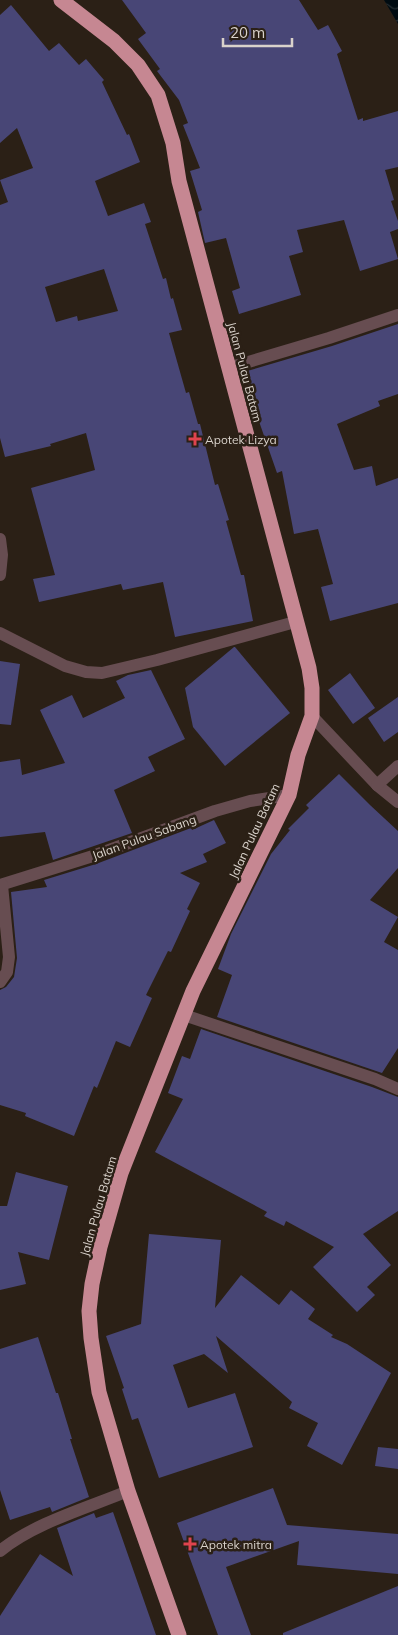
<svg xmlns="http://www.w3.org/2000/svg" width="398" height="1635" viewBox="0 0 398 1635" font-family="Mulish,sans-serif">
  <defs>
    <pattern id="water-waves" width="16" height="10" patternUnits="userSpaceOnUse" patternTransform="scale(1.25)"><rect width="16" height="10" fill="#000b11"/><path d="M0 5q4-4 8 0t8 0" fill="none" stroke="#252e32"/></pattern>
  </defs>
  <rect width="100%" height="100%" fill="#2b2016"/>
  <path fill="url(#water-waves)" d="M 384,0 L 398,0 L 398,24 Z"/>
  <g fill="#484676" fill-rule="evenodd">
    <path d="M 122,0 L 299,0 L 318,30 L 328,25 L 342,51 L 337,54 L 358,120 L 363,118 L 363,121 L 398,111 L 398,167 L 385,170 L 394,200 L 391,201 L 398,221 L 398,229 L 390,232 L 398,259 L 360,271 L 344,220 L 297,230 L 303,252 L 289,256 L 301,295 L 239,314 L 232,291 L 240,288 L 226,238 L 205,243 L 198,212 L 202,210 L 190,171 L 200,168 L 183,125 L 188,123 L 179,100 L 157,71 L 160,69 L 138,39 L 146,33 Z"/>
    <path d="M 11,5 L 49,51 L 59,43 L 79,65 L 86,59 L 104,80 L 102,82 L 127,135 L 129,134 L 140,162 L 95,181 L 108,216 L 144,203 L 151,222 L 145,224 L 163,279 L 166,278 L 171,299 L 173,298 L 182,330 L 169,333 L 186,393 L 189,392 L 198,424 L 200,424 L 215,485 L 218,484 L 229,520 L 226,521 L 241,575 L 244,575 L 253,621 L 175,637 L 163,582 L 123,590 L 121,584 L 39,602 L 33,579 L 55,575 L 31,488 L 95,470 L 86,433 L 50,444 L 51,446 L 5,457 L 0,438 L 0,205 L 8,202 L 0,180 L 33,168 L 17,128 L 0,143 L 0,15 ZM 104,269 L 118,311 L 78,321 L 77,316 L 56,322 L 45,287 Z"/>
    <path d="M 398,324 L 398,394 L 378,401 L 380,406 L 337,424 L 354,470 L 372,466 L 376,486 L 398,478 L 398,603 L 330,621 L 321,587 L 333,584 L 318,529 L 294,534 L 282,471 L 277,473 L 253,404 L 255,403 L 244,372 L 332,346 Z"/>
    <path d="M 234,647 L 235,647 L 290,713 L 225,766 L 193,727 L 185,688 Z"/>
    <path d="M 0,661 L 20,664 L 11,725 L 0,724 Z"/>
    <path d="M 151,670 L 185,739 L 148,757 L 155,771 L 114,790 L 132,833 L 53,860 L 45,832 L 0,837 L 0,762 L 20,759 L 22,775 L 65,763 L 40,710 L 72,695 L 83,718 L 125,698 L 116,681 L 128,675 Z"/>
    <path d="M 350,673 L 375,708 L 353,724 L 328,690 Z"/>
    <path d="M 398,697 L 398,732 L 384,742 L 368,718 Z"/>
    <path d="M 339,774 L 370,805 L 398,831 L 398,868 L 370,900 L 398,917 L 384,942 L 398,950 L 398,1048 L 382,1073 L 217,1017 L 232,975 L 218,969 L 231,934 L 271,854 L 290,830 L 288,829 L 309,808 L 306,805 Z"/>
    <path d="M 214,820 L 226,843 L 203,854 L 207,862 L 180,873 L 200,883 L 187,909 L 190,911 L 171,952 L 168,951 L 146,995 L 152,998 L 130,1047 L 116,1041 L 97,1088 L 94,1086 L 74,1136 L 25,1116 L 26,1113 L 0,1105 L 0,990 L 6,987 L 14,977 L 17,958 L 11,892 L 47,887 L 44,880 L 96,864 L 191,828 L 192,830 Z"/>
    <path d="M 201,1029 L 372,1087 L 398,1097 L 398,1211 L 363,1234 L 391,1265 L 367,1287 L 375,1295 L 357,1312 L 313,1267 L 334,1247 L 286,1221 L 284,1226 L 264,1216 L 267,1212 L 155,1152 L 183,1099 L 168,1093 L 182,1056 L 190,1059 Z"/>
    <path d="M 16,1172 L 68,1186 L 49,1260 L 18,1252 L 26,1284 L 0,1290 L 0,1206 L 7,1206 Z"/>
    <path d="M 149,1234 L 221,1240 L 215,1308 L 241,1275 L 279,1305 L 291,1290 L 315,1309 L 308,1319 L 333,1335 L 331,1337 L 347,1344 L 391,1373 L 342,1465 L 307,1446 L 318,1423 L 289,1408 L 292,1402 L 216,1336 L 228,1373 L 204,1354 L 173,1365 L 188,1408 L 235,1393 L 253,1447 L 159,1478 L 138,1418 L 132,1420 L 122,1389 L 124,1388 L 106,1336 L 141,1324 Z"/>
    <path d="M 38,1337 L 56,1393 L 58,1393 L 72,1439 L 70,1439 L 89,1497 L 52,1512 L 50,1507 L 10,1520 L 0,1490 L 0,1349 Z"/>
    <path d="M 378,1447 L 398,1449 L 398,1469 L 375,1466 Z"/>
    <path d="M 273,1488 L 287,1525 L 398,1534 L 398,1574 L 297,1565 L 299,1541 L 226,1567 L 251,1635 L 218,1635 L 177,1523 Z"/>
    <path d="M 113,1512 L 156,1635 L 0,1635 L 0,1616 L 40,1554 L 73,1576 L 57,1528 L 94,1513 L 96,1518 Z"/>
    <path d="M 398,1586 L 398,1635 L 283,1635 L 283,1633 Z"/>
  </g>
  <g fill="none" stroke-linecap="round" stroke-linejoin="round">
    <g stroke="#674d51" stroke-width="12">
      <path d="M 228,368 L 329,338 L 398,315"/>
      <path d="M 0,539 L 2,555 L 0,575"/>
      <path d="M 0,633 L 65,666 L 86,672 L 102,673 L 157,660 L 295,622"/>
      <path d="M 312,716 L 377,785 L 398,802"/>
      <path d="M 377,785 L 398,766"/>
      <path d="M 0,885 L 93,856 L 215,811 L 250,801 L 289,795"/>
      <path d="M 0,982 L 7,972 L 9,957 L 2,885"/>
      <path d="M 184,1015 L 375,1079 L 398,1089"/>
      <path d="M 0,1551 C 34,1523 87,1508 128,1491"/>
    </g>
    <path stroke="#c68792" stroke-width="15" d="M 61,0 L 114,41 L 138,65 L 158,95 L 173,143 L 179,181 L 309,668 L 312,688 L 312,716 L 298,755 L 289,795 L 193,991 L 121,1173 L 100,1247 L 92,1284 L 89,1311 L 91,1338 L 99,1392 L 128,1491 L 179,1635"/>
  </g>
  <g fill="#e0444e" stroke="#2b2016" stroke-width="2">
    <path d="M192.5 431.5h5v5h5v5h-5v5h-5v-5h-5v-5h5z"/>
    <path d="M187.5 1536.5h5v5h5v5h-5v5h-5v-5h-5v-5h5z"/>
  </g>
  <g text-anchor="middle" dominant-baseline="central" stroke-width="5" stroke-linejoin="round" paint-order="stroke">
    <g font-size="12" fill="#d9d2cb" stroke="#2b2016">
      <text transform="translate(245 372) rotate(75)">Jalan Pulau Batam</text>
      <text transform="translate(254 831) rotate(-65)">Jalan Pulau Batam</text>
      <text transform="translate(144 837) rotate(-20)">Jalan Pulau Sabang</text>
      <text transform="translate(98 1206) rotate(-74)">Jalan Pulau Batam</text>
    </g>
    <g font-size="12" fill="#d9d2cb" stroke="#2b2016" text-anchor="start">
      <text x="205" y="439">Apotek Lizya</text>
      <text x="200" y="1544">Apotek mitra</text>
    </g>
  </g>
  <path d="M223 38v8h69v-8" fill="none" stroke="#d9d2cb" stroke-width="2.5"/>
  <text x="230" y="38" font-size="15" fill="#d9d2cb" stroke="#2b2016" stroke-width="4" paint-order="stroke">20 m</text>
</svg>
